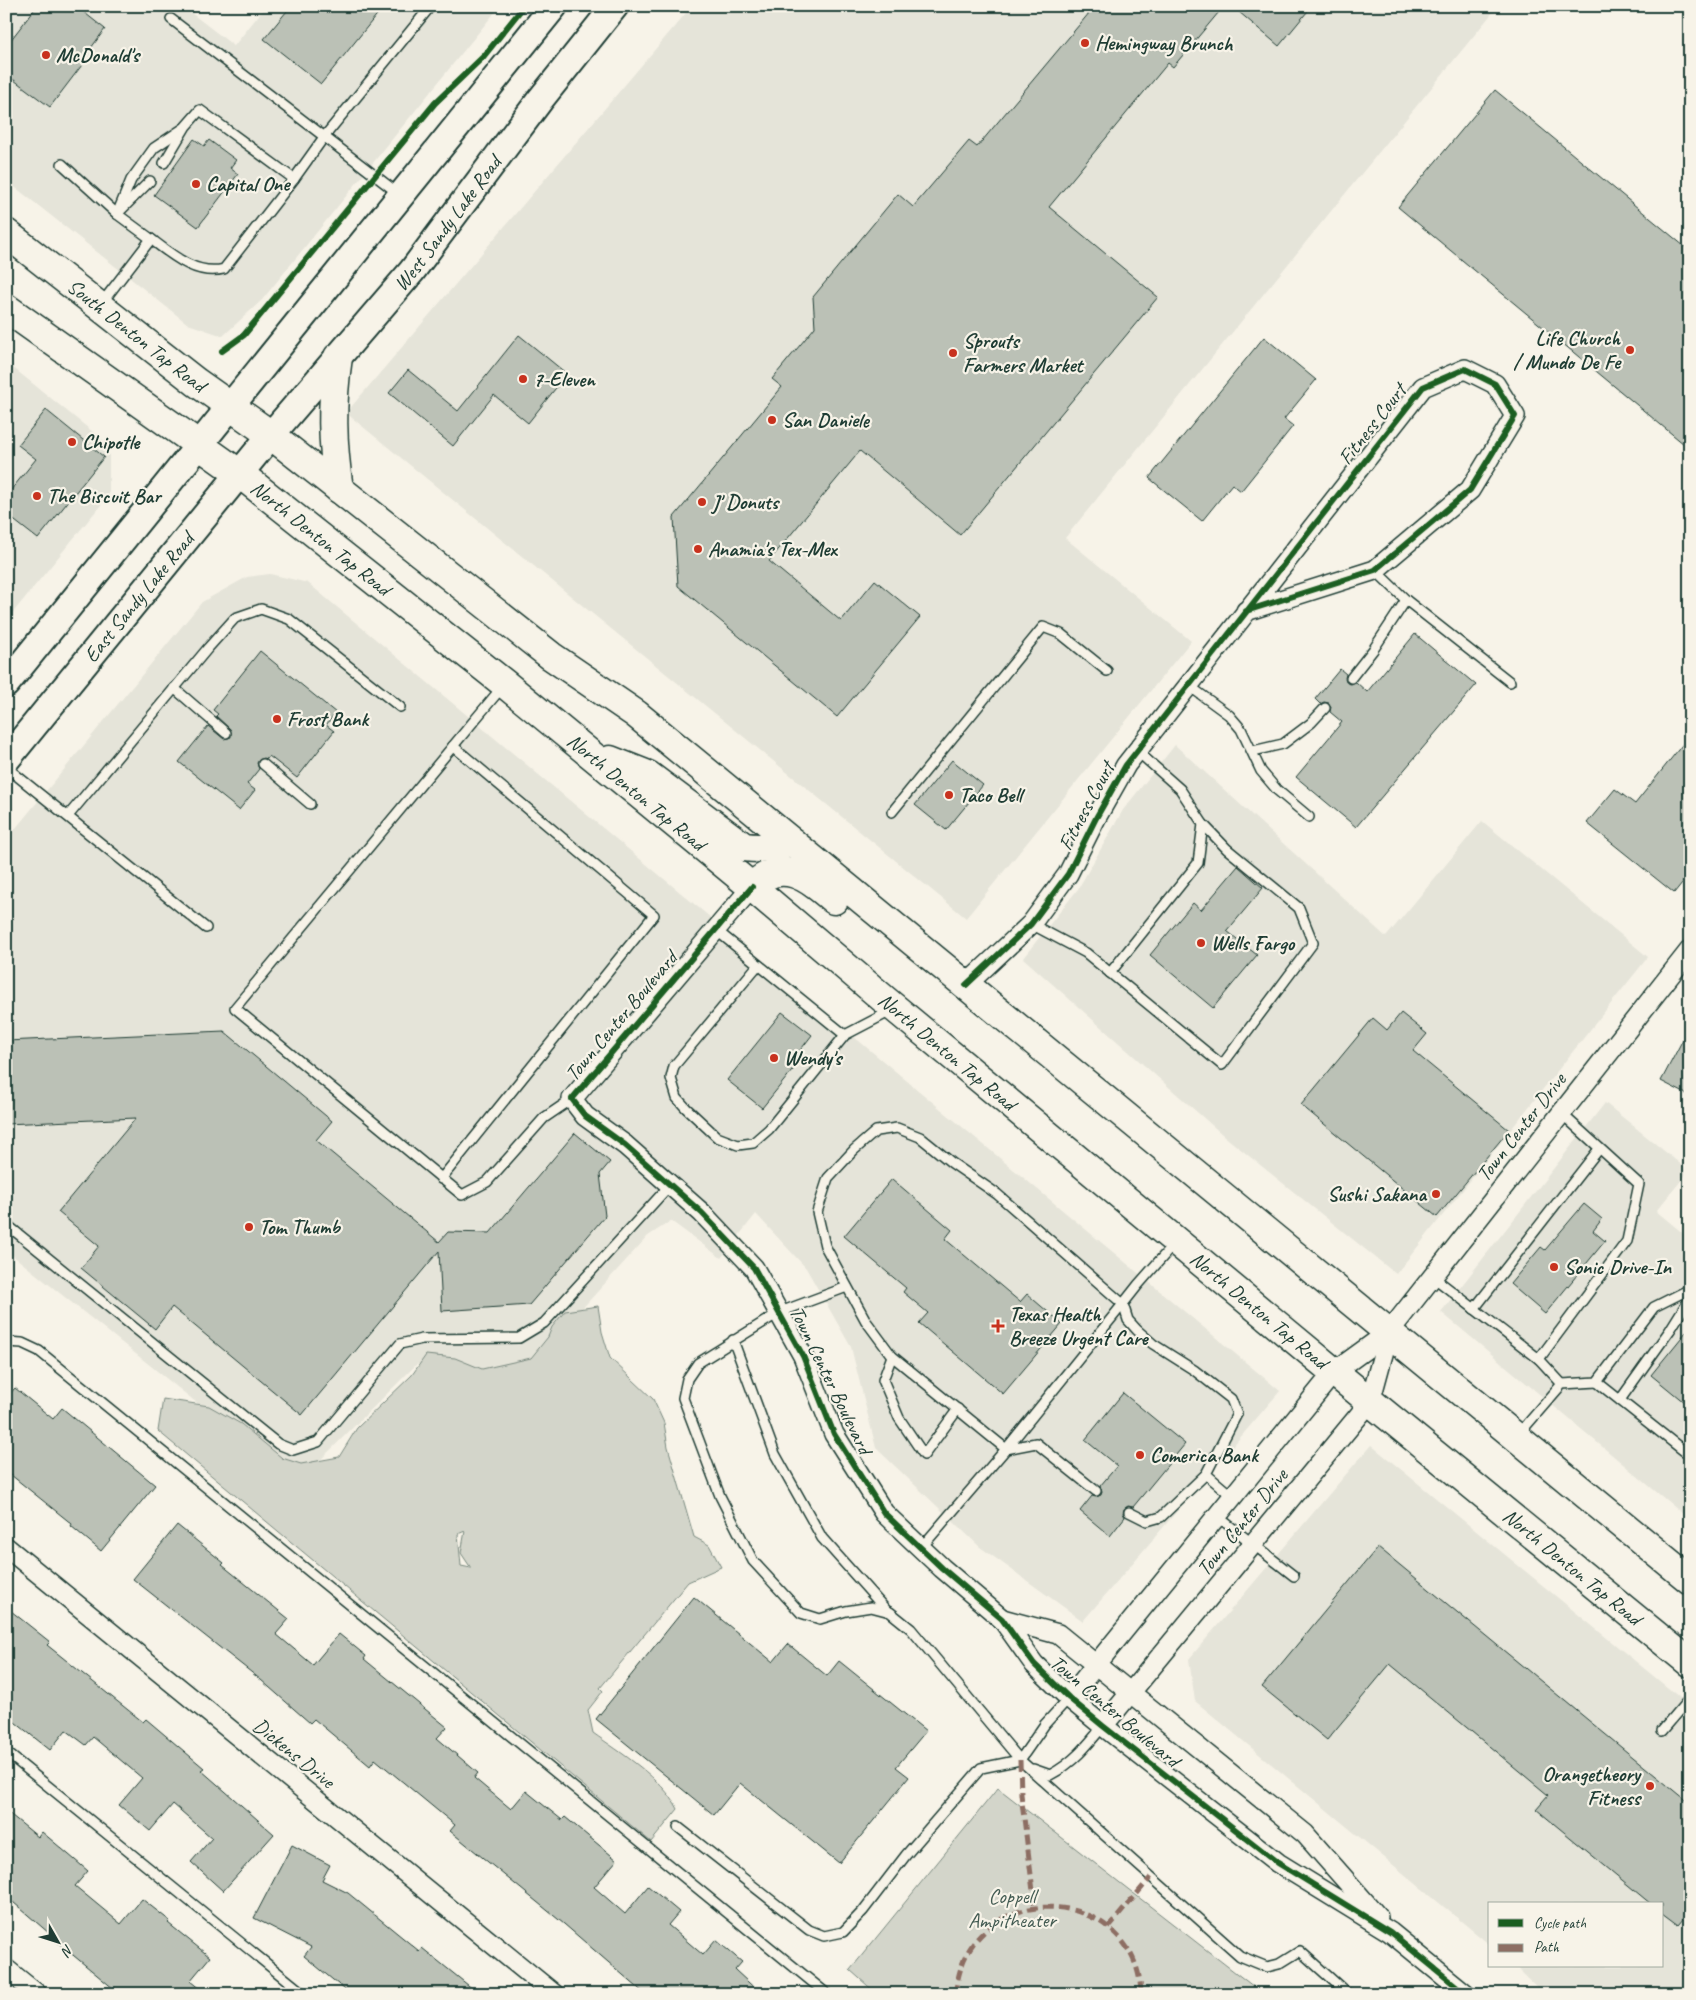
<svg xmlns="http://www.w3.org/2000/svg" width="1696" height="2000" viewBox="0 0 1696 2000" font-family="Caveat,sans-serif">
  <rect width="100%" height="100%" fill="#f7f3e8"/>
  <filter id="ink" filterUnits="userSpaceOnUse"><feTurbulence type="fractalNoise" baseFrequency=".02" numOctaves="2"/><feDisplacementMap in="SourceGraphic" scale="10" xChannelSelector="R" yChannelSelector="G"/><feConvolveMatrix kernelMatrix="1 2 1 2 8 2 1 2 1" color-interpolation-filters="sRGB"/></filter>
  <g filter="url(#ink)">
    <g fill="#e5e4d9">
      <path d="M 6,6 L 182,6 L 234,46 L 266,6 L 500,6 L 262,300 L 223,336 L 188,324 L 6,180 Z"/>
      <path d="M 692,6 L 1498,6 L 1065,538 L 1191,641 L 966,918 L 346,413 Z"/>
      <path d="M 6,362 L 109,445 L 109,495 L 6,621 Z"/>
      <path d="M 270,574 L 308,583 L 1280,1391 L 1083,1621 L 980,1547 L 876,1448 L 851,1347 L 806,1268 L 756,1214 L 721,1258 L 671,1221 L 648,1236 L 568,1324 L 542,1360 L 479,1374 L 417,1364 L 297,1483 L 6,1250 L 6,840 L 202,602 L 247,577 Z"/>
      <path d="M 1175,745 L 1386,937 L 1482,821 L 1648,957 L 1396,1274 L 1223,1135 L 1023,958 L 1078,889 L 1123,810 Z"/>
      <path d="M 1605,1103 L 1689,1171 L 1656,1211 L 1690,1239 L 1690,1520 L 1441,1312 Z"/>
      <path d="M 1371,1445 L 1690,1706 L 1690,1994 L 1544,1994 L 1515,1966 L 1662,1966 L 1662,1904 L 1490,1904 L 1490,1945 L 1195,1701 L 1189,1659 Z"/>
    </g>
    <g fill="#d3d5ca" stroke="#79897f" fill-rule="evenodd">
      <path d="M 598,1306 L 602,1332 L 610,1358 L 653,1399 L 664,1423 L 668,1447 L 694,1537 L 709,1545 L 721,1567 L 688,1582 L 600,1688 L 603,1691 L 588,1710 L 593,1733 C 621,1753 662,1778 678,1809 L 651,1842 L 158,1431 L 163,1399 L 209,1406 L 241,1424 L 282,1458 L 301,1464 L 339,1457 L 357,1428 L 412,1375 L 426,1355 L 455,1358 L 482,1369 L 531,1358 L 548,1337 L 552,1327 L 565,1311 ZM 465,1531 L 461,1553 L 471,1568 L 461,1566 L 458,1534 Z"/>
      <path d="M 998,1788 L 1263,1994 L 877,1994 L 850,1970 Z"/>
    </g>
    <g fill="#bbc1b6" stroke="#1f3d34">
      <path d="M 37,6 L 76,6 L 105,29 L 80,63 L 82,65 L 50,107 L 6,74 L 6,46 Z"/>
      <path d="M 291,6 L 384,6 L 321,84 L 264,39 Z"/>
      <path d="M 1095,6 L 1224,6 L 1173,67 L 1168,63 L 1049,207 L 1158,297 L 960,535 L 860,451 L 769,561 L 841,621 L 875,580 L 920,617 L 837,717 L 678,586 L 674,517 L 782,387 L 772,379 L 815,327 L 813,297 L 898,194 L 913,207 L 969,141 L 977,147 Z"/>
      <path d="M 1232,6 L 1312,6 L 1279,46 Z"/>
      <path d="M 1495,90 L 1690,251 L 1690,449 L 1398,207 Z"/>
      <path d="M 194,139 L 204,146 L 209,140 L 236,160 L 230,168 L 238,174 L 198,227 L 154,195 Z"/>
      <path d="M 519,335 L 567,374 L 528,423 L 494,395 L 453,446 L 389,393 L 408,370 L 458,411 Z"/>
      <path d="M 1264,337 L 1316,380 L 1284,419 L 1293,426 L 1241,491 L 1232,484 L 1202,521 L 1149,478 Z"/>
      <path d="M 46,410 L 104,457 L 38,539 L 6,514 L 6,496 L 36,459 L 18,445 Z"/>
      <path d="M 1415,634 L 1476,685 L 1356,827 L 1296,777 L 1342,722 L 1330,712 L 1331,707 L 1329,703 L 1324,702 L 1320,704 L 1315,699 L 1340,669 L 1346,674 L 1345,678 L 1347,683 L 1351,684 L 1356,682 L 1367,692 Z"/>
      <path d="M 260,651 L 336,713 L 326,725 L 334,731 L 297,778 L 269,756 L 267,759 L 264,758 L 259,760 L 257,763 L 259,769 L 247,784 L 255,790 L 239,810 L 179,762 L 208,726 L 224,739 L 231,737 L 230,729 L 216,716 L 218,714 L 213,710 Z"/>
      <path d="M 1690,735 L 1690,873 L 1674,893 L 1587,823 L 1615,789 L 1635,804 Z"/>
      <path d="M 952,760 L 983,785 L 946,830 L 915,805 Z"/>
      <path d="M 1238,866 L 1263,888 L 1227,931 L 1257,955 L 1213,1008 L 1150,955 L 1193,903 L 1201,910 Z"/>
      <path d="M 782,1012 L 812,1035 L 795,1057 L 800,1061 L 762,1108 L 727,1080 Z"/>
      <path d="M 1401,1013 L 1427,1034 L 1413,1051 L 1509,1130 L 1437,1217 L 1301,1105 L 1373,1018 L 1387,1030 Z"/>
      <path d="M 1690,1026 L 1690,1096 L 1661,1081 Z"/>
      <path d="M 224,1031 L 332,1121 L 316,1140 L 439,1242 L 448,1232 L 490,1233 L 575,1133 L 610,1162 L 600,1174 L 605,1216 L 529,1305 L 442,1311 L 439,1251 L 302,1415 L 172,1307 L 155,1329 L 81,1268 L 99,1246 L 58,1212 L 136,1118 L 6,1124 L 6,1041 Z"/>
      <path d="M 892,1179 L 952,1230 L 945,1239 L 1020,1302 L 1027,1294 L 1062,1324 L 1003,1394 L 919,1323 L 928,1313 L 903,1292 L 906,1288 L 844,1236 Z"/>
      <path d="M 1584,1204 L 1602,1219 L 1593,1231 L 1605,1241 L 1545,1314 L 1510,1284 L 1541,1247 L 1545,1250 Z"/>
      <path d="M 1690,1327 L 1690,1407 L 1651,1375 Z"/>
      <path d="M 15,1388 L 53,1419 L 62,1408 L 155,1485 L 101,1551 L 71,1526 L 72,1524 L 6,1471 L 6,1398 Z"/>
      <path d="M 1123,1393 L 1185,1444 L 1133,1507 L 1128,1506 L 1124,1509 L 1123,1513 L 1125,1517 L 1110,1536 L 1080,1511 L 1092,1496 L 1096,1497 L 1101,1495 L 1102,1491 L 1100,1486 L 1117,1466 L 1085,1440 Z"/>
      <path d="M 177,1525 L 224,1563 L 222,1565 L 289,1619 L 276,1634 L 313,1665 L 339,1634 L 366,1656 L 364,1659 L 447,1727 L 437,1738 L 478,1773 L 474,1778 L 511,1809 L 526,1791 L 562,1820 L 565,1817 L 617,1860 L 594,1887 L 625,1914 L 648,1886 L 679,1912 L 668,1925 L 703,1955 L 716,1940 L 742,1962 L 735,1970 L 761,1994 L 645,1994 L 564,1924 L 450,1831 L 455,1825 L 375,1759 L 370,1766 L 314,1719 L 310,1723 L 261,1680 L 133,1579 Z"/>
      <path d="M 1378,1547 L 1690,1804 L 1690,1911 L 1678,1925 L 1662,1913 L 1662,1904 L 1651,1904 L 1536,1809 L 1548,1795 L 1390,1664 L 1327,1740 L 1262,1687 Z"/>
      <path d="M 694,1597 L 773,1662 L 788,1644 L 827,1676 L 839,1661 L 926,1731 L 896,1767 L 909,1777 L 839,1863 L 740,1783 L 714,1815 L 596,1719 Z"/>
      <path d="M 6,1607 L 50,1642 L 47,1645 L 143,1722 L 146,1719 L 204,1768 L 201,1770 L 274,1834 L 223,1891 L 191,1862 L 212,1838 L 173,1804 L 150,1831 L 119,1805 L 142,1778 L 93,1737 L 86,1745 L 66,1730 L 50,1750 L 6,1715 Z"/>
      <path d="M 6,1811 L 38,1837 L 42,1832 L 88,1871 L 75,1886 L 121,1924 L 142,1899 L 170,1921 L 168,1923 L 210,1957 L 190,1981 L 206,1994 L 120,1994 L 56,1941 L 57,1940 L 6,1896 Z"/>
      <path d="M 292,1845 L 330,1865 L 322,1880 L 348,1893 L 419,1951 L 422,1948 L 479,1994 L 350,1994 L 304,1956 L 311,1947 L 254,1918 Z"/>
    </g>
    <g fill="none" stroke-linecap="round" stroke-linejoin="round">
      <defs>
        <g id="lane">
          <path d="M 171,19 L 399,194"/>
          <path d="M 164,163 L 186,126 L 200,110 L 294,179"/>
          <path d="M 62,164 L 117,214 L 151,239"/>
          <path d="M 121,210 L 150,181"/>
          <path d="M 117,214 L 131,180 L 154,148 L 184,128"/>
          <path d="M 101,304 L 151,239 C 172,255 196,276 224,269 L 294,179 L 324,137 L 430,7"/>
          <path d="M 1375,570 L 1406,600 L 1510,682"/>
          <path d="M 1351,678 L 1373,650 L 1406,600"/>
          <path d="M 1188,685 L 1229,715 L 1241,729 L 1261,771 L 1277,790 L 1309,817"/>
          <path d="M 503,686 L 235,1008 L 462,1195 L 487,1182 L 544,1118 L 572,1099"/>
          <path d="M 174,688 L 226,733"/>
          <path d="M 1253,751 L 1283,744 L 1311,723 L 1325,708"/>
          <path d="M 263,764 L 310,804"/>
          <path d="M 6,767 L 206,928"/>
          <path d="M 892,812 L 1043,627 L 1061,634 L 1107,671"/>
          <path d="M 68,816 L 208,648 L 235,618 L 261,609 L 289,619 L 400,707"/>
          <path d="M 1031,924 L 1086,953 L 1222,1065 L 1313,943 L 1299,908 L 1227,849 L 1203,824 L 1180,789 L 1137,751"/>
          <path d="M 716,930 L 845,1035"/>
          <path d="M 758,965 L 674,1066 L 671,1078 L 677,1098 L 686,1108 L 717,1137 L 738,1145 L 753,1143 L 769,1129 L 845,1035 L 891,1011"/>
          <path d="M 1110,973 L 1198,863 L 1203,824"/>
          <path d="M 441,1179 L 654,915 L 453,746"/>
          <path d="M 6,1224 L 278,1444 L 293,1450 L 318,1442 L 400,1344 L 422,1339 L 519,1338 L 544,1323 L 670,1185"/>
          <path d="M 1175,1243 L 1138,1285 L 1123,1304 L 1128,1320 L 1137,1330 L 1153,1344 L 1194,1370 L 1231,1399 L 1237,1414 L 1206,1474 L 1233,1497"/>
          <path d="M 1432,1276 L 1539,1359 L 1627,1241 L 1639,1184 L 1561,1113"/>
          <path d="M 847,1287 L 780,1312 L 698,1363 L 687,1379 L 683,1398 L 720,1496 L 753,1561 L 801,1613 L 820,1619 L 846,1611 L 871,1607 L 890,1612 L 911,1629 L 1020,1760 L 1240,1956 L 1267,1967 L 1279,1964 L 1300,1951 L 1348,1994"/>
          <path d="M 1474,1309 L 1599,1149"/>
          <path d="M 733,1340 L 775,1454 L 822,1538 L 887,1611"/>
          <path d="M 6,1342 L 22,1343 L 39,1351 L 827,1994"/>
          <path d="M 892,1356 L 883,1380 L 899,1418 L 924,1455 L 958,1409"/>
          <path d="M 1539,1359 L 1562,1384"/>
          <path d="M 1597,1382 L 1684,1451 L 1690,1450"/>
          <path d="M 1620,1400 L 1670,1330 L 1690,1298"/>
          <path d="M 1518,1435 L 1562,1384 L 1597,1382 L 1654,1307 L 1690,1289"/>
          <path d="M 1129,1512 L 1147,1521 L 1161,1517 L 1206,1474"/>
          <path d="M 1217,1516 L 1294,1576"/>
          <path d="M 921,1548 L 1006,1449 L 1123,1304 L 997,1194 L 952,1163 L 920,1137 L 897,1128 L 876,1131 L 854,1150 L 828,1178 L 817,1212 L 825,1246 L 866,1321 L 892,1356 L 1006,1449 L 1036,1443 L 1096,1491"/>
          <path d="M 1662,1731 L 1690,1698"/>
          <path d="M 6,1752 L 304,1994"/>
          <path d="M 1033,1769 L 1050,1775 C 1073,1763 1087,1746 1103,1726"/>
          <path d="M 678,1827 L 809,1930 L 824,1936 L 843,1932 L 863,1911 L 906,1855 L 981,1768 L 1020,1760 L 1045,1724 L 1069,1698"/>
        </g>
        <g id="street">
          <path d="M 752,887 L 572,1099 L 585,1116 L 625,1145 L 702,1213 L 754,1268 L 803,1356 L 834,1434 L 884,1513 L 942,1568 L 1002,1619 L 1034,1664 L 1069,1698 L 1103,1726 L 1278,1863 L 1390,1932 L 1466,1994"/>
          <path d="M 966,985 L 1031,924 L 1068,874 L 1096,818 L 1126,765 L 1423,387 L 1465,369 L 1495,384 L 1515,416 L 1470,490 L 1375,570 L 1246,611"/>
          <path d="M 6,1547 L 554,1994"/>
          <path d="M 1002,1619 L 1058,1634 L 1305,1834 L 1378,1917"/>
          <path d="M 1069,1698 L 1334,1372 L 1389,1332 L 1690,950"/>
          <path d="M 1103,1726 L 1370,1402 L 1389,1332"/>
          <path d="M 6,1969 L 37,1994"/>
        </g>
        <g id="secondary">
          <path d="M 6,684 L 554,6"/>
          <path id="s1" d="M 6,760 L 271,435 L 412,271 L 540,100 L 615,6"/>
        </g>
        <g id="primary">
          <path id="s2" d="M 6,233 L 196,382 L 271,435 L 551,656 L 636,714 L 1690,1580"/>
          <path id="s3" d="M 6,308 L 240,474 L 505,684 L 752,887 L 885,1000 L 1334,1372 L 1690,1663"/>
          <path d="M 338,357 C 331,404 332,443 339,489"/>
          <path d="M 610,760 L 648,775 L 744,847 C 762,849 775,848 792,842"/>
          <path d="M 752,887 C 782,856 808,878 834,900"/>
        </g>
      </defs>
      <use href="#lane" stroke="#1f3d34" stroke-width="12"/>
      <use href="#street" stroke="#1f3d34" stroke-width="22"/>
      <use href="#secondary" stroke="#1f3d34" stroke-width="30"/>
      <use href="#primary" stroke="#1f3d34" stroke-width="31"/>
      <use href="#lane" stroke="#f7f3e8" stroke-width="9"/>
      <use href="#street" stroke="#f7f3e8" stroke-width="19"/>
      <use href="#secondary" stroke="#f7f3e8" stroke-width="26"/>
      <use href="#primary" stroke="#f7f3e8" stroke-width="28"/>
      <g stroke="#8d6e63" stroke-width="5" stroke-dasharray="10 5" stroke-linecap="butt">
        <path d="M 1020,1760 L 1021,1794 L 1035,1907"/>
        <path d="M 1108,1928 L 1151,1877"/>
        <path d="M 955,1994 C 958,1976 962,1959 973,1944 C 1024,1877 1139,1906 1141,1994"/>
      </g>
      <defs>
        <g id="cycleway">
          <path d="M 222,351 L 244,335 L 435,103 L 484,56 L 524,6"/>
          <path d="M 752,887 L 572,1099 L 585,1116 L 625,1145 L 702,1213 L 754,1268 L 803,1356 L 834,1434 L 884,1513 L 942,1568 L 1002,1619 L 1034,1664 L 1069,1698 L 1103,1726 L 1278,1863 L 1390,1932 L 1466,1994"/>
          <path d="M 966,985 L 1031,924 L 1068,874 L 1096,818 L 1126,765 L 1423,387 L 1465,369 L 1495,384 L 1515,416 L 1470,490 L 1375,570 L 1246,611"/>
        </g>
      </defs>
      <use href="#cycleway" stroke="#f7f3e8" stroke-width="9"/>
      <use href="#cycleway" stroke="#1b5e20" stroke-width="6"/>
    </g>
  </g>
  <g fill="#c8321e" stroke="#f7f3e8" stroke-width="2">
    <circle cx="1085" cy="43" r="5"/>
    <circle cx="46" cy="55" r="5"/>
    <circle cx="196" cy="184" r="5"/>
    <circle cx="1630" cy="350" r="5"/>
    <circle cx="953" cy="353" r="5"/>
    <circle cx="523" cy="379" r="5"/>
    <circle cx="772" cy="420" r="5"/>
    <circle cx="72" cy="442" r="5"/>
    <circle cx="37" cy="496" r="5"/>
    <circle cx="702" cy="502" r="5"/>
    <circle cx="698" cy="549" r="5"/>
    <circle cx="277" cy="719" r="5"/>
    <circle cx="949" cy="795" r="5"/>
    <circle cx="1201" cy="943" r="5"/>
    <circle cx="774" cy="1058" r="5"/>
    <circle cx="1436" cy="1194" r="5"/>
    <circle cx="249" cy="1227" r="5"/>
    <circle cx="1554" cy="1267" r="5"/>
    <path d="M995.5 1318.5h5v5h5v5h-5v5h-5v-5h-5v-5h5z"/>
    <circle cx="1140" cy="1455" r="5"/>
    <circle cx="1650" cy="1786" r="5"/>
  </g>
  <g text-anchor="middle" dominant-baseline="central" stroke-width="4.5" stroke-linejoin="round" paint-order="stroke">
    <g font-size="21" font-weight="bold" fill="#1f3d34" stroke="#f7f3e8" text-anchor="start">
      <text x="1095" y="43">Hemingway Brunch</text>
      <text x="56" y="55">McDonald's</text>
      <text x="206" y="184">Capital One</text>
      <text x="1620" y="338" text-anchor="end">Life Church<tspan x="1620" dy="24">/ Mundo De Fe</tspan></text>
      <text x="963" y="341">Sprouts<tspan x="963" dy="24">Farmers Market</tspan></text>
      <text x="533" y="379">7-Eleven</text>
      <text x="782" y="420">San Daniele</text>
      <text x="82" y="442">Chipotle</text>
      <text x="47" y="496">The Biscuit Bar</text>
      <text x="712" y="502">J' Donuts</text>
      <text x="708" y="549">Anamia's Tex-Mex</text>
      <text x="287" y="719">Frost Bank</text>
      <text x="959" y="795">Taco Bell</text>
      <text x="1211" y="943">Wells Fargo</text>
      <text x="784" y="1058">Wendy's</text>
      <text x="1426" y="1194" text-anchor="end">Sushi Sakana</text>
      <text x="259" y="1227">Tom Thumb</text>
      <text x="1564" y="1267">Sonic Drive-In</text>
      <text x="1009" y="1314">Texas Health<tspan x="1009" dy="24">Breeze Urgent Care</tspan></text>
      <text x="1150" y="1455">Comerica Bank</text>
      <text x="1640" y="1774" text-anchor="end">Orangetheory<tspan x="1640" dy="24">Fitness</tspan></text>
    </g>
    <g font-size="21" fill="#1f3d34" stroke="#f7f3e8">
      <text stroke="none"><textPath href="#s1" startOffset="695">West Sandy Lake Road</textPath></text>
      <text stroke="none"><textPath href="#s2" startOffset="166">South Denton Tap Road</textPath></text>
      <text transform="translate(1372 424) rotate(-52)">Fitness Court</text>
      <text stroke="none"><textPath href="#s3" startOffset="390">North Denton Tap Road</textPath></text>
      <text stroke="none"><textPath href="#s1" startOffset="210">East Sandy Lake Road</textPath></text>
      <text stroke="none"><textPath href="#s3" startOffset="795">North Denton Tap Road</textPath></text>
      <text transform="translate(1086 806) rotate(-62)">Fitness Court</text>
      <text transform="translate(621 1016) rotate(-50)">Town Center Boulevard</text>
      <text stroke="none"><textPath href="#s3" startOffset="1200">North Denton Tap Road</textPath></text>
      <text transform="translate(1521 1127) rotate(-52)">Town Center Drive</text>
      <text stroke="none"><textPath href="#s3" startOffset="1605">North Denton Tap Road</textPath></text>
      <text transform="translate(831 1380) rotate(64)">Town Center Boulevard</text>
      <text transform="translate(1242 1522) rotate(-51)">Town Center Drive</text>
      <text stroke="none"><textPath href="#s3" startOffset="2010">North Denton Tap Road</textPath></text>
      <text transform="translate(1115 1711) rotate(40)">Town Center Boulevard</text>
      <text transform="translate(294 1753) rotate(39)">Dickens Drive</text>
    </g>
    <g font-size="21" fill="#435b52" stroke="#f7f3e8">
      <text x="1012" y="1896">Coppell<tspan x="1012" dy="24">Ampitheater</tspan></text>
    </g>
  </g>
  <rect width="1696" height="2000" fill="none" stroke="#f7f3e8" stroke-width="25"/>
  <rect x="12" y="12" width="1671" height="1975" fill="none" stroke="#1f3d34" stroke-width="2" filter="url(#ink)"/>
  <rect x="1488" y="1902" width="175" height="65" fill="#f7f3e8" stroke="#a1aaa0"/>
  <rect x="1498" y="1919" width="25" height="8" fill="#1b5e20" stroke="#a1aaa0"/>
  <text x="1534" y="1928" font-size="15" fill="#1f3d34">Cycle path</text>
  <rect x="1498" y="1944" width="25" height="8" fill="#8d6e63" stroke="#a1aaa0"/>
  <text x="1534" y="1952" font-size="15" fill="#1f3d34">Path</text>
  <g transform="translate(58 1942) rotate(129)" stroke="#f7f3e8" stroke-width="4" paint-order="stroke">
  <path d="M0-4L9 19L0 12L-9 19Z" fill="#1f3d34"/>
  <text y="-8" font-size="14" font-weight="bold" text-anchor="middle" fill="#1f3d34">N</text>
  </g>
</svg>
